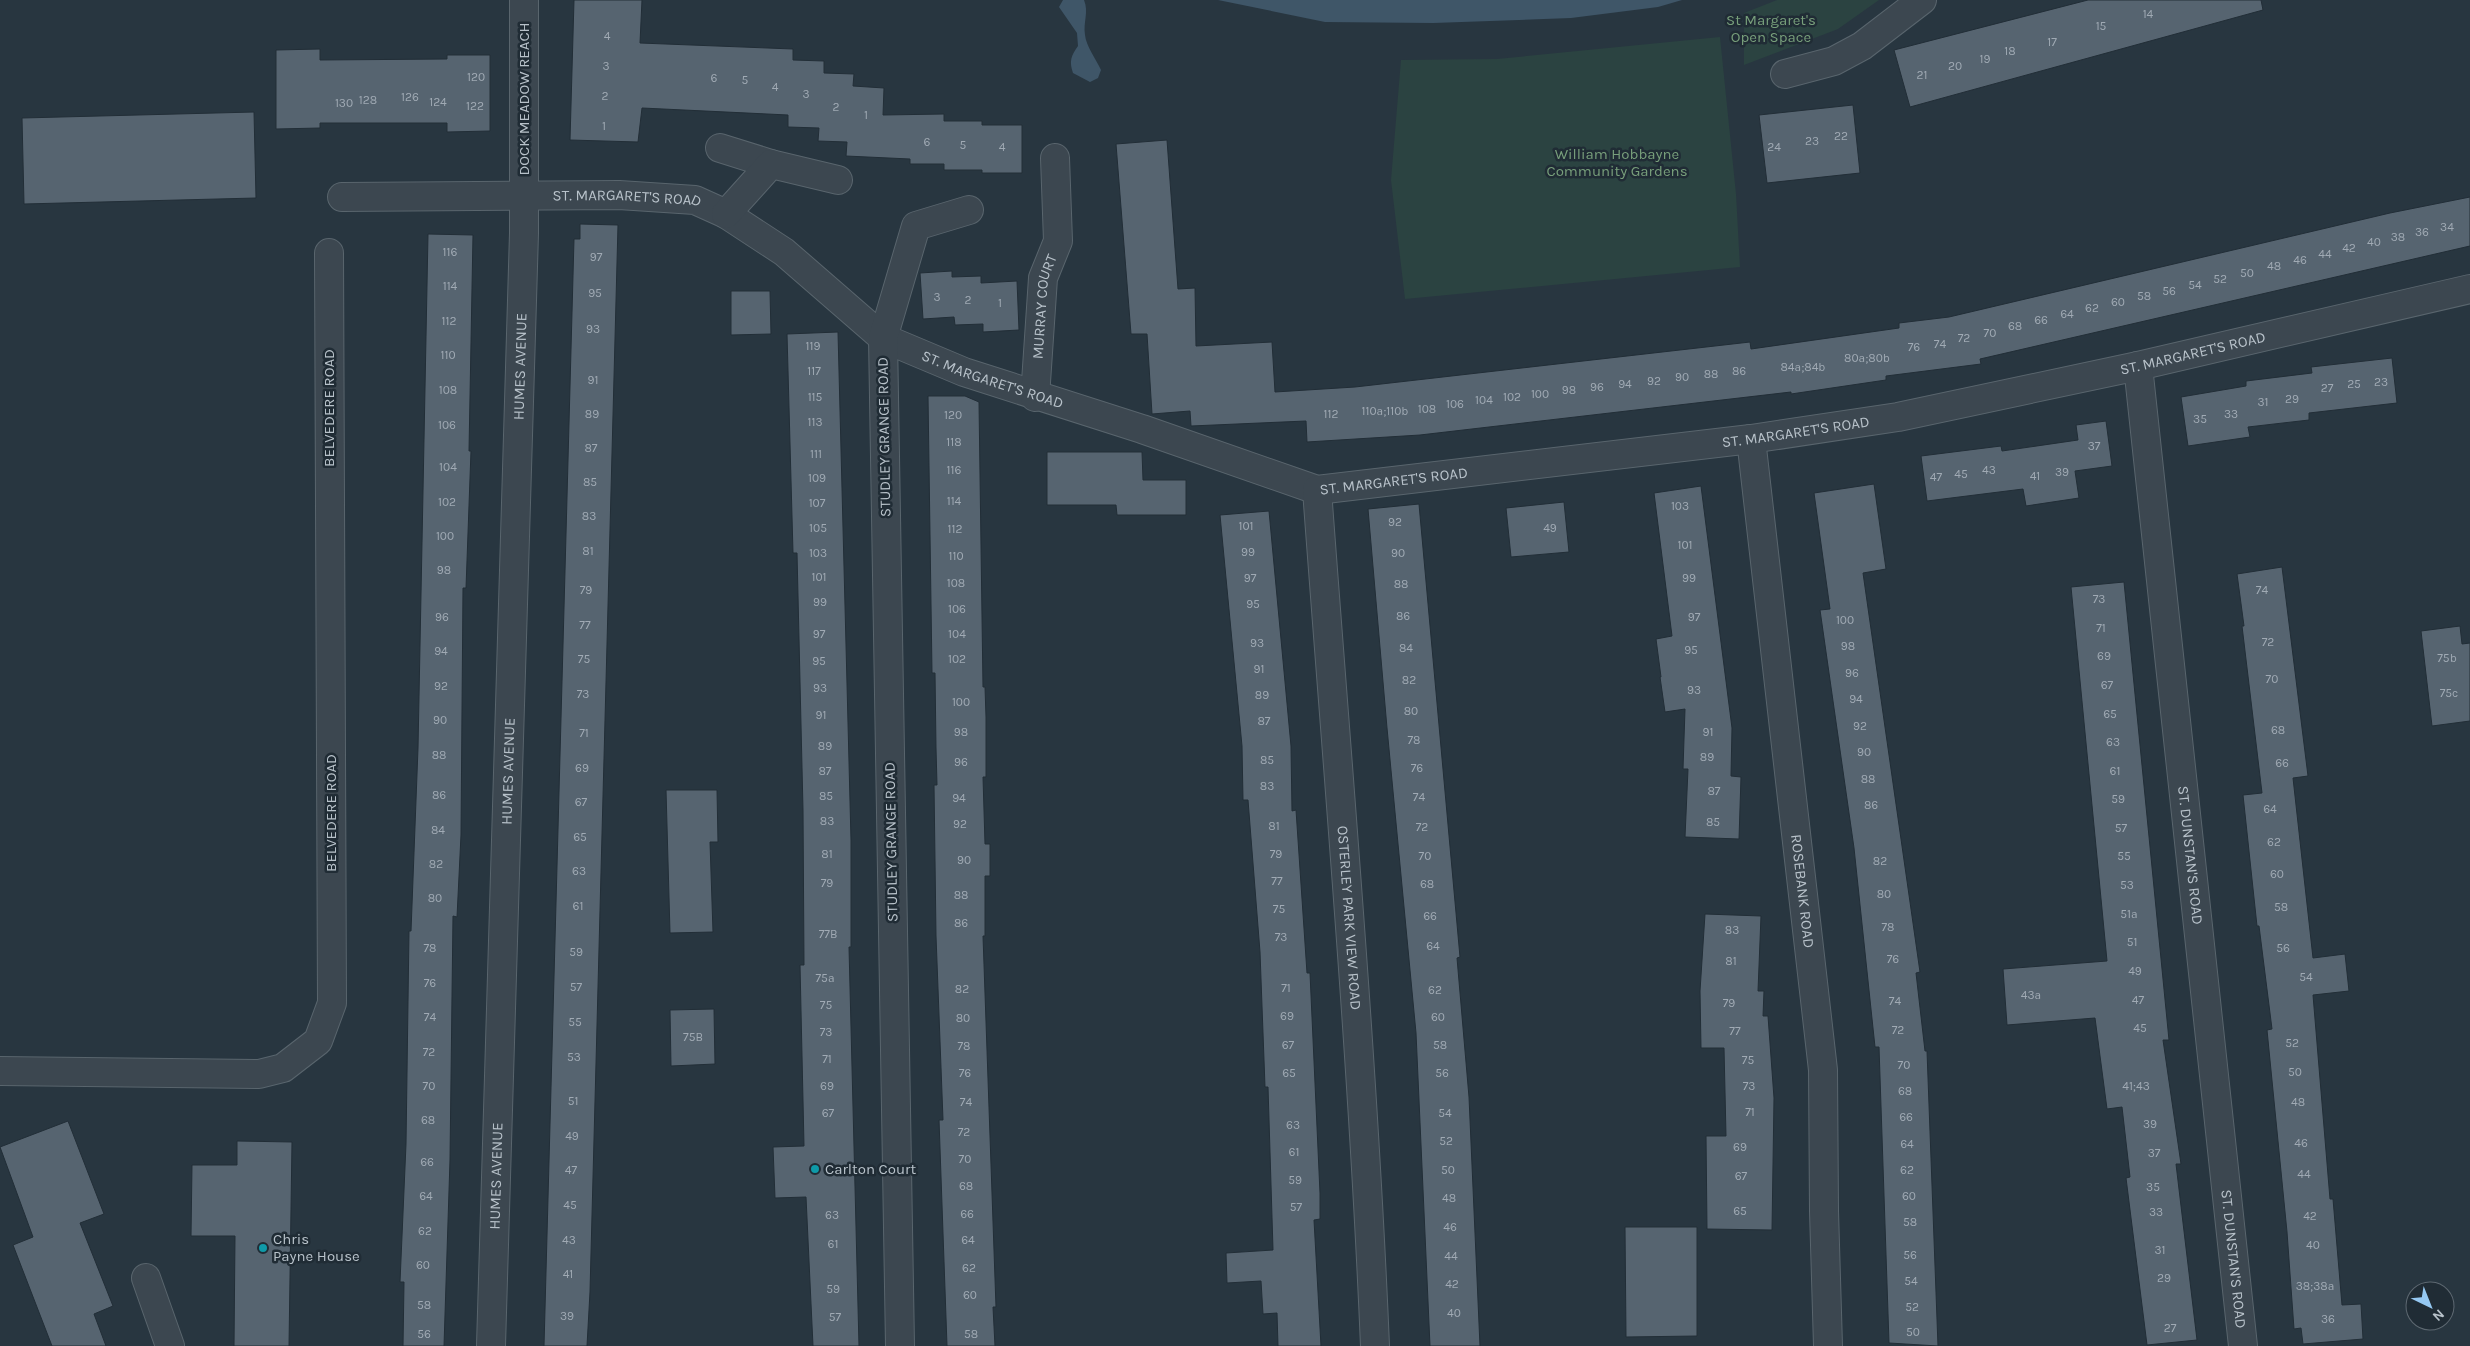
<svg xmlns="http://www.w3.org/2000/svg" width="2470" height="1346" viewBox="0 0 2470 1346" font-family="Karla,sans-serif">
  <rect width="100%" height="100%" fill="#283640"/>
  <g fill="#2b4341">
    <path d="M 1777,0 L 1879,0 L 1838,29 L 1744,65 L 1744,13 Z"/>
    <path d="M 1720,37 L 1736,194 L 1740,267 L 1405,299 L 1391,180 L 1401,60 L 1497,59 Z"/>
  </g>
  <g fill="#3f5668">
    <path d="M 1063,0 L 1084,0 C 1089,12 1083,22 1085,35 C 1086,46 1096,59 1101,70 L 1098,78 L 1090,82 L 1073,73 C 1069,61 1071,56 1078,46 L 1077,33 L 1059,7 Z"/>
    <path d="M 1218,0 L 1682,0 L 1658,7 L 1571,18 L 1433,23 L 1325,22 Z"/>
  </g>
  <g fill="#566470" stroke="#222e37">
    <path d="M 574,0 L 642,0 L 640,43 L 793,49 L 793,60 L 824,61 L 824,73 L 854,74 L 853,86 L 884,88 L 883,115 L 944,114 L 944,121 L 982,121 L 982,125 L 1022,125 L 1022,173 L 982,173 L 982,170 L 944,170 L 944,164 L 910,164 L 910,159 L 846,156 L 847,142 L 818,141 L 819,128 L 788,127 L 788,115 L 642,108 L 638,142 L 570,140 Z"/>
    <path d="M 2088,0 L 2261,0 L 2263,10 L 1910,107 L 1894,50 Z"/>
    <path d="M 320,49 L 320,60 L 447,59 L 447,55 L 490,55 L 490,131 L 447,132 L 447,123 L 320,123 L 320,128 L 276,129 L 276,50 Z"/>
    <path d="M 1853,105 L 1860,173 L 1767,183 L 1759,115 Z"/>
    <path d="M 254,112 L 256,198 L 24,204 L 22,118 Z"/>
    <path d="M 1167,140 L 1178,289 L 1195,288 L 1196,346 L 1272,342 L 1275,392 L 1355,387 L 1750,342 L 1751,349 L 1899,328 L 1899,323 L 1949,317 L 2390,213 L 2470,197 L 2470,246 L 1980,359 L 1981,364 L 1886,376 L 1886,380 L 1791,394 L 1791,392 L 1420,435 L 1307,442 L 1306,421 L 1191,426 L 1190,411 L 1152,414 L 1147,334 L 1131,334 L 1116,144 Z"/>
    <path d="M 580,224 L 618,225 L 590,1292 L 587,1346 L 544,1346 L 574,239 L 580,239 Z"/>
    <path d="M 428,234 L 473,235 L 469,451 L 471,451 L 466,588 L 463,588 L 461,835 L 457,917 L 453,916 L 450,1160 L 444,1346 L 403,1346 L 404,1282 L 400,1282 L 406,1144 L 409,931 L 411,931 L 418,748 Z"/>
    <path d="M 952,271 L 952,277 L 981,276 L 981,283 L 1017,281 L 1019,330 L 983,332 L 983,324 L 955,325 L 954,317 L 923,319 L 920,273 Z"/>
    <path d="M 731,291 L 770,291 L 771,334 L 731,335 Z"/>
    <path d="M 838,332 L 851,840 L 851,947 L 849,947 L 859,1346 L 813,1346 L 806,1197 L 775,1198 L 773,1147 L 804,1146 L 800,965 L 804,965 L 803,810 L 797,553 L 793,553 L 787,334 Z"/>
    <path d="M 2392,358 L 2397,403 L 2309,413 L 2309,420 L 2248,427 L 2250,437 L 2188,446 L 2181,397 L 2246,386 L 2246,381 L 2312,373 L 2311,367 Z"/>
    <path d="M 928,396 L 965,396 L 979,402 L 983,687 L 985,687 L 986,717 L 986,777 L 983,777 L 985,844 L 990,844 L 990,876 L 985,876 L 985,936 L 983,936 L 996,1307 L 993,1307 L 995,1346 L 947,1346 L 939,1120 L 943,1120 L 936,936 L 934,785 L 937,785 L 936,748 L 935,673 L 932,673 Z"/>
    <path d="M 2106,421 L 2112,466 L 2075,471 L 2079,498 L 2026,506 L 2023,489 L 1927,501 L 1921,456 L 2001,446 L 2002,451 L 2078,440 L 2076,425 Z"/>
    <path d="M 1047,452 L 1142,452 L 1143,480 L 1186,480 L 1186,515 L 1117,515 L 1116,505 L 1047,505 Z"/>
    <path d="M 1874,484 L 1886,569 L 1863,573 L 1920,972 L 1916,973 L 1925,1051 L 1927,1051 L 1938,1346 L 1889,1343 L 1879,1047 L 1875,1047 L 1854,848 L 1820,610 L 1830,609 L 1814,493 Z"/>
    <path d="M 1701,486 L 1732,728 L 1731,776 L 1741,777 L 1739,839 L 1685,837 L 1688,769 L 1683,769 L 1685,709 L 1665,712 L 1660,677 L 1661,677 L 1656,639 L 1672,636 L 1654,493 Z"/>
    <path d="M 1564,502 L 1569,552 L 1511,557 L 1506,508 Z"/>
    <path d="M 1419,504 L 1460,957 L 1457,958 L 1469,1097 L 1480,1346 L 1430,1346 L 1416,1033 L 1387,728 L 1368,509 Z"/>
    <path d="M 1269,511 L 1291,746 L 1292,811 L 1296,810 L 1307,973 L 1310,973 L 1320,1193 L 1320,1219 L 1314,1220 L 1321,1346 L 1278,1346 L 1277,1313 L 1263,1314 L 1261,1281 L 1227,1283 L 1226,1253 L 1273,1250 L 1268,1087 L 1265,1087 L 1260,952 L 1248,800 L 1243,800 L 1242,746 L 1220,515 Z"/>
    <path d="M 2282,567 L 2308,776 L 2293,778 L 2313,958 L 2345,954 L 2349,991 L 2313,995 L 2330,1199 L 2333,1199 L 2342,1305 L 2361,1304 L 2363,1339 L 2303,1344 L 2301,1328 L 2294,1329 L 2287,1232 L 2267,1030 L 2272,1029 L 2259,926 L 2257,926 L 2243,795 L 2262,793 L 2242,626 L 2244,626 L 2237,574 Z"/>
    <path d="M 2124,582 L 2169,1040 L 2163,1040 L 2181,1164 L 2176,1164 L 2197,1340 L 2147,1345 L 2126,1178 L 2130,1177 L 2122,1107 L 2107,1109 L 2095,1018 L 2007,1025 L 2003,969 L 2107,961 L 2071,587 Z"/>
    <path d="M 2460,626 L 2462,644 L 2470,643 L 2470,721 L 2432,726 L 2421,631 Z"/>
    <path d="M 666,790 L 717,790 L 718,842 L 710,842 L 713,932 L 670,933 Z"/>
    <path d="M 1705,914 L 1761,916 L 1758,991 L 1764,991 L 1763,1016 L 1768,1016 L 1774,1098 L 1772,1230 L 1707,1229 L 1706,1136 L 1726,1136 L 1724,1048 L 1701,1048 L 1700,991 Z"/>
    <path d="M 714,1009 L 715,1064 L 671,1066 L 670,1010 Z"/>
    <path d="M 68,1121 L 104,1214 L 80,1223 L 113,1306 L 94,1314 L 106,1346 L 52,1346 L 13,1245 L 33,1237 L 0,1147 Z"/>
    <path d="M 237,1141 L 292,1142 L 289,1346 L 234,1346 L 235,1236 L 191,1236 L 192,1165 L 237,1165 Z"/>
    <path d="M 1625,1227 L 1697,1227 L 1697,1336 L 1626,1337 Z"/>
  </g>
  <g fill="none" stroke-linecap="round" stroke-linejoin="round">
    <defs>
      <g id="minor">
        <path d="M 1785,74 L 1834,61 L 1862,46 L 1922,0"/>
        <path d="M 720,148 L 771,164"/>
        <path id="s1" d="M 342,197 L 619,195 L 695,200 L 726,214 L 784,252 L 883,338 L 964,372 L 1142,429 L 1317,490 L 1751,439 L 1898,417 L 2138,366 L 2470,289"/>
        <path d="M 726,214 L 771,164 L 838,180"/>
        <path id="s2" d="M 2138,366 L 2243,1346"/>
        <path id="s3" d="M 1035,397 L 1043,278 L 1058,241 L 1055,158"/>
        <path id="s4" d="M 1751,439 L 1823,1070 L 1824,1211 L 1828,1346"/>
        <path id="s5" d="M 1317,490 C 1338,775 1363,1060 1375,1346"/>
        <path d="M 0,1071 L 259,1074 L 283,1068 L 318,1041 L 332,1003 L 329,253"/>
        <path d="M 146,1278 L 170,1346"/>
        <path id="s6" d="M 491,1346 L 524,233 L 524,0"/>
        <path d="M 900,1346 L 883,338 L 916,226 L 969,210"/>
      </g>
    </defs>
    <use href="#minor" stroke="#59656d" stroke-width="30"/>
    <use href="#minor" stroke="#3c4750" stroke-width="28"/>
  </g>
  <g fill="#0f9aa8" stroke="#202c35" stroke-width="2">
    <circle cx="815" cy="1169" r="5"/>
    <circle cx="263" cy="1248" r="5"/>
  </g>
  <g text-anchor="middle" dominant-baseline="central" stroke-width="5" stroke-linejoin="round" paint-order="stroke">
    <g font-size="12" fill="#a0aab4">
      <text x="2148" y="14">14</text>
      <text x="2101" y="26">15</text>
      <text x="607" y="36">4</text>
      <text x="2052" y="42">17</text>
      <text x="2010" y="51">18</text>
      <text x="1985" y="59">19</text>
      <text x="606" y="66">3</text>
      <text x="1955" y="66">20</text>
      <text x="1922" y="75">21</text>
      <text x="476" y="77">120</text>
      <text x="714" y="78">6</text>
      <text x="745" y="80">5</text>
      <text x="775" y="87">4</text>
      <text x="806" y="94">3</text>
      <text x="605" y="96">2</text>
      <text x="410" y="97">126</text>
      <text x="368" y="100">128</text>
      <text x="438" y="102">124</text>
      <text x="344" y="103">130</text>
      <text x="475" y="106">122</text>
      <text x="836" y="107">2</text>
      <text x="866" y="115">1</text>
      <text x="604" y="126">1</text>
      <text x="1841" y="136">22</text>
      <text x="1812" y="141">23</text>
      <text x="927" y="142">6</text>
      <text x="963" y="145">5</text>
      <text x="1002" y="147">4</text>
      <text x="1774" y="147">24</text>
      <text x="2447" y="227">34</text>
      <text x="2422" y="232">36</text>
      <text x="2398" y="237">38</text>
      <text x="2374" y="242">40</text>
      <text x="2349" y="248">42</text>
      <text x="450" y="252">116</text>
      <text x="2325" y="254">44</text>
      <text x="596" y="257">97</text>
      <text x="2300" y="260">46</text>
      <text x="2274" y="266">48</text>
      <text x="2247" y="273">50</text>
      <text x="2220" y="279">52</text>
      <text x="2195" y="285">54</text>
      <text x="450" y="286">114</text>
      <text x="2169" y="291">56</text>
      <text x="595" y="293">95</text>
      <text x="2144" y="296">58</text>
      <text x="937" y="297">3</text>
      <text x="968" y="300">2</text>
      <text x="2118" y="302">60</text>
      <text x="1000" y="303">1</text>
      <text x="2092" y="308">62</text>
      <text x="2067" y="314">64</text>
      <text x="2041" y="320">66</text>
      <text x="449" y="321">112</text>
      <text x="2015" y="326">68</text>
      <text x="593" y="329">93</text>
      <text x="1990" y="333">70</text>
      <text x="1964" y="338">72</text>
      <text x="1940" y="344">74</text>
      <text x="813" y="346">119</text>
      <text x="1914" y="347">76</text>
      <text x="448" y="355">110</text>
      <text x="1867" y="358">80a;80b</text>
      <text x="1803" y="367">84a;84b</text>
      <text x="814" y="371">117</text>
      <text x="1739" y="371">86</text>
      <text x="1711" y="374">88</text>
      <text x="1682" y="377">90</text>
      <text x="593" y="380">91</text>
      <text x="1654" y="381">92</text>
      <text x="2381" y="382">23</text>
      <text x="1625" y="384">94</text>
      <text x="2354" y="384">25</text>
      <text x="1597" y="387">96</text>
      <text x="2327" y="388">27</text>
      <text x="448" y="390">108</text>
      <text x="1569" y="390">98</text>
      <text x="1540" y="394">100</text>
      <text x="815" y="397">115</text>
      <text x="1512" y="397">102</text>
      <text x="2292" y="399">29</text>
      <text x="1484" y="400">104</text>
      <text x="2263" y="402">31</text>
      <text x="1455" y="404">106</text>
      <text x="1427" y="409">108</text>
      <text x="1385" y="411">110a;110b</text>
      <text x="592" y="414">89</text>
      <text x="1331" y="414">112</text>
      <text x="2231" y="414">33</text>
      <text x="953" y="415">120</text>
      <text x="2200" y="419">35</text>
      <text x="815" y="422">113</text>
      <text x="447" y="425">106</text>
      <text x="954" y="442">118</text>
      <text x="2094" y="446">37</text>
      <text x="591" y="448">87</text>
      <text x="816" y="454">111</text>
      <text x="448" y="467">104</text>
      <text x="954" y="470">116</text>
      <text x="1989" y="470">43</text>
      <text x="2062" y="472">39</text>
      <text x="1961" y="474">45</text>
      <text x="2035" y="476">41</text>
      <text x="1936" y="477">47</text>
      <text x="817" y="478">109</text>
      <text x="590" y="482">85</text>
      <text x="954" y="501">114</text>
      <text x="447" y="502">102</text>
      <text x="817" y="503">107</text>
      <text x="1680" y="506">103</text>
      <text x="589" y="516">83</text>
      <text x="1395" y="522">92</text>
      <text x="1246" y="526">101</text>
      <text x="818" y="528">105</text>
      <text x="1550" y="528">49</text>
      <text x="955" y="529">112</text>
      <text x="445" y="536">100</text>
      <text x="1685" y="545">101</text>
      <text x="588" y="551">81</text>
      <text x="1248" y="552">99</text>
      <text x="818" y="553">103</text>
      <text x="1398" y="553">90</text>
      <text x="956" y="556">110</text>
      <text x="444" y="570">98</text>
      <text x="819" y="577">101</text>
      <text x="1250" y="578">97</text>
      <text x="1689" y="578">99</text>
      <text x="956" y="583">108</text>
      <text x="1401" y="584">88</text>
      <text x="586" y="590">79</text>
      <text x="2262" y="590">74</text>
      <text x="2099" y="599">73</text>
      <text x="820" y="602">99</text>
      <text x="1253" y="604">95</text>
      <text x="957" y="609">106</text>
      <text x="1403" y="616">86</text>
      <text x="442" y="617">96</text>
      <text x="1694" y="617">97</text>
      <text x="1845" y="620">100</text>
      <text x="585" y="625">77</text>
      <text x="2101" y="628">71</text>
      <text x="819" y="634">97</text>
      <text x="957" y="634">104</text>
      <text x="2268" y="642">72</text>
      <text x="1257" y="643">93</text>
      <text x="1848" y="646">98</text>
      <text x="1406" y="648">84</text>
      <text x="1691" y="650">95</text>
      <text x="441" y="651">94</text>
      <text x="2104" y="656">69</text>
      <text x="2447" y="658">75b</text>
      <text x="584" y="659">75</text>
      <text x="957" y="659">102</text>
      <text x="819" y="661">95</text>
      <text x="1259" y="669">91</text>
      <text x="1852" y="673">96</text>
      <text x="2272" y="679">70</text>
      <text x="1409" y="680">82</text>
      <text x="2107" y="685">67</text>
      <text x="441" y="686">92</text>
      <text x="820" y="688">93</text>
      <text x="1694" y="690">93</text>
      <text x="2449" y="693">75c</text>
      <text x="583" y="694">73</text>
      <text x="1262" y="695">89</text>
      <text x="1856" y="699">94</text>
      <text x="961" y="702">100</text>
      <text x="1411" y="711">80</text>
      <text x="2110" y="714">65</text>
      <text x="821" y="715">91</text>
      <text x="440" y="720">90</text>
      <text x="1264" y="721">87</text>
      <text x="1860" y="726">92</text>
      <text x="2278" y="730">68</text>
      <text x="961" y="732">98</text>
      <text x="1708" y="732">91</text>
      <text x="584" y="733">71</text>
      <text x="1414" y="740">78</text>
      <text x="2113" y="742">63</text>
      <text x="825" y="746">89</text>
      <text x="1864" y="752">90</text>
      <text x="439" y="755">88</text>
      <text x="1707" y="757">89</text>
      <text x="1267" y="760">85</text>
      <text x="961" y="762">96</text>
      <text x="2282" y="763">66</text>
      <text x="582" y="768">69</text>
      <text x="1417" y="768">76</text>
      <text x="825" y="771">87</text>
      <text x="2115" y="771">61</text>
      <text x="1868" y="779">88</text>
      <text x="1267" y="786">83</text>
      <text x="1714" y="791">87</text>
      <text x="439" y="795">86</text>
      <text x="826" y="796">85</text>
      <text x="1419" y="797">74</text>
      <text x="959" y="798">94</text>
      <text x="2118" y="799">59</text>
      <text x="581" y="802">67</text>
      <text x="1871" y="805">86</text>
      <text x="2270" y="809">64</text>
      <text x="827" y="821">83</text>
      <text x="1713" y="822">85</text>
      <text x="960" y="824">92</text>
      <text x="1274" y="826">81</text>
      <text x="1422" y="827">72</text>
      <text x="2121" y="828">57</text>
      <text x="438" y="830">84</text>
      <text x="580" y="837">65</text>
      <text x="2274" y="842">62</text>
      <text x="827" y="854">81</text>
      <text x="1276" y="854">79</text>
      <text x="1425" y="856">70</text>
      <text x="2124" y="856">55</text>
      <text x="964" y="860">90</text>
      <text x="1880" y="861">82</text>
      <text x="436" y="864">82</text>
      <text x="579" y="871">63</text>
      <text x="2277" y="874">60</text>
      <text x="1277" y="881">77</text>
      <text x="827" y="883">79</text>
      <text x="1427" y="884">68</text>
      <text x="2127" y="885">53</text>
      <text x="1884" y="894">80</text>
      <text x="961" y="895">88</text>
      <text x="435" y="898">80</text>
      <text x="578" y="906">61</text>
      <text x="2281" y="907">58</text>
      <text x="1279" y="909">75</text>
      <text x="2129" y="914">51a</text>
      <text x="1430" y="916">66</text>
      <text x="961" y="923">86</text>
      <text x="1888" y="927">78</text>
      <text x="1732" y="930">83</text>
      <text x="828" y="934">77B</text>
      <text x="1281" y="937">73</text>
      <text x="2132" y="942">51</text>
      <text x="1433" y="946">64</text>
      <text x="430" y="948">78</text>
      <text x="2283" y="948">56</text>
      <text x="576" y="952">59</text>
      <text x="1893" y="959">76</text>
      <text x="1731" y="961">81</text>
      <text x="2135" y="971">49</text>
      <text x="2306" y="977">54</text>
      <text x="825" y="978">75a</text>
      <text x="430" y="983">76</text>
      <text x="576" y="987">57</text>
      <text x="1286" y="988">71</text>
      <text x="962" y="989">82</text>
      <text x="1435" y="990">62</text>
      <text x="2031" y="995">43a</text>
      <text x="2138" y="1000">47</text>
      <text x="1895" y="1001">74</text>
      <text x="1729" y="1003">79</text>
      <text x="826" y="1005">75</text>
      <text x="1287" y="1016">69</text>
      <text x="430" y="1017">74</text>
      <text x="1438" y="1017">60</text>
      <text x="963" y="1018">80</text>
      <text x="575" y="1022">55</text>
      <text x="2140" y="1028">45</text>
      <text x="1898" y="1030">72</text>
      <text x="1735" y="1031">77</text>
      <text x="826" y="1032">73</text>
      <text x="693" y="1037">75B</text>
      <text x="2292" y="1043">52</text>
      <text x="1288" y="1045">67</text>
      <text x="1440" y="1045">58</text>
      <text x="964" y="1046">78</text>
      <text x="429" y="1052">72</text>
      <text x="574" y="1057">53</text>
      <text x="827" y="1059">71</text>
      <text x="1748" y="1060">75</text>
      <text x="1904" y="1065">70</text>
      <text x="2295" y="1072">50</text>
      <text x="965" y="1073">76</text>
      <text x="1289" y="1073">65</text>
      <text x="1442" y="1073">56</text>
      <text x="429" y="1086">70</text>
      <text x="827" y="1086">69</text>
      <text x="1749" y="1086">73</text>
      <text x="2136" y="1086">41;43</text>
      <text x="1905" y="1091">68</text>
      <text x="573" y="1101">51</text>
      <text x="966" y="1102">74</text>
      <text x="2298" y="1102">48</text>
      <text x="1750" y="1112">71</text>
      <text x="828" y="1113">67</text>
      <text x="1445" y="1113">54</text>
      <text x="1906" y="1117">66</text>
      <text x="428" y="1120">68</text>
      <text x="2150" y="1124">39</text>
      <text x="1293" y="1125">63</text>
      <text x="964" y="1132">72</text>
      <text x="572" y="1136">49</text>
      <text x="1446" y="1141">52</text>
      <text x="2301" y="1143">46</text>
      <text x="1907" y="1144">64</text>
      <text x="1740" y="1147">69</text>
      <text x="1294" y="1152">61</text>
      <text x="2154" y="1153">37</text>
      <text x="965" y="1159">70</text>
      <text x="427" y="1162">66</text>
      <text x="571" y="1170">47</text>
      <text x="1448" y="1170">50</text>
      <text x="1907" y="1170">62</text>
      <text x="2304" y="1174">44</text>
      <text x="1741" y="1176">67</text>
      <text x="1295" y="1180">59</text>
      <text x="966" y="1186">68</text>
      <text x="2153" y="1187">35</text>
      <text x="426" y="1196">64</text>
      <text x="1909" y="1196">60</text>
      <text x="1449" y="1198">48</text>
      <text x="570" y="1205">45</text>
      <text x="1296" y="1207">57</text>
      <text x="1740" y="1211">65</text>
      <text x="2156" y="1212">33</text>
      <text x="967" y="1214">66</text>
      <text x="832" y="1215">63</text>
      <text x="2310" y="1216">42</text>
      <text x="1910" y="1222">58</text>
      <text x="1450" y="1227">46</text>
      <text x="425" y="1231">62</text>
      <text x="569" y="1240">43</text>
      <text x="968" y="1240">64</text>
      <text x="833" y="1244">61</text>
      <text x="2313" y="1245">40</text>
      <text x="2160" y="1250">31</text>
      <text x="1910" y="1255">56</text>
      <text x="1451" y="1256">44</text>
      <text x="423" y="1265">60</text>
      <text x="969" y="1268">62</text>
      <text x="568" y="1274">41</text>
      <text x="2164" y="1278">29</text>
      <text x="1911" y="1281">54</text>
      <text x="1452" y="1284">42</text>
      <text x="2315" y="1286">38;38a</text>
      <text x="833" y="1289">59</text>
      <text x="970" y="1295">60</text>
      <text x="424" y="1305">58</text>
      <text x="1912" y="1307">52</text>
      <text x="1454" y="1313">40</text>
      <text x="567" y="1316">39</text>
      <text x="835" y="1317">57</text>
      <text x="2328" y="1319">36</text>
      <text x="2170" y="1328">27</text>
      <text x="1913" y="1332">50</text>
      <text x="424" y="1334">56</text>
      <text x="971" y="1334">58</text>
    </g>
    <g font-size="15" fill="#789f7b" stroke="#202c35">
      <text x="1771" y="20">St Margaret's<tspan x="1771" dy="17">Open Space</tspan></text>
      <text x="1617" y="154">William Hobbayne<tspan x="1617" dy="17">Community Gardens</tspan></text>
    </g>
    <g font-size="15" fill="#b8c2ca" stroke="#202c35">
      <text transform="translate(524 99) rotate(-90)">DOCK MEADOW REACH</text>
      <text stroke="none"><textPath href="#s1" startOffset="285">ST. MARGARET'S ROAD</textPath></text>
      <text stroke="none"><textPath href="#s3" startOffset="91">MURRAY COURT</textPath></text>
      <text stroke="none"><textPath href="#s1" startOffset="1935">ST. MARGARET'S ROAD</textPath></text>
      <text stroke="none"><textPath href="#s6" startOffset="980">HUMES AVENUE</textPath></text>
      <text stroke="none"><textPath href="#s1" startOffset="705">ST. MARGARET'S ROAD</textPath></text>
      <text transform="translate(329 408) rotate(-90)">BELVEDERE ROAD</text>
      <text stroke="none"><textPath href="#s1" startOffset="1530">ST. MARGARET'S ROAD</textPath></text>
      <text transform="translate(884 437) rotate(-91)">STUDLEY GRANGE ROAD</text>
      <text stroke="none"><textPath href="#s1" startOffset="1125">ST. MARGARET'S ROAD</textPath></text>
      <text stroke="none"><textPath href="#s6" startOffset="575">HUMES AVENUE</textPath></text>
      <text transform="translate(331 813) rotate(-90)">BELVEDERE ROAD</text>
      <text transform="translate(891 842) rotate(-91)">STUDLEY GRANGE ROAD</text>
      <text stroke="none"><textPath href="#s2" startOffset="492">ST. DUNSTAN'S ROAD</textPath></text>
      <text stroke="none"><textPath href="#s4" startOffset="455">ROSEBANK ROAD</textPath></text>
      <text stroke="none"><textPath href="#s5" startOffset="429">OSTERLEY PARK VIEW ROAD</textPath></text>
      <text stroke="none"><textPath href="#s6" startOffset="170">HUMES AVENUE</textPath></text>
      <text stroke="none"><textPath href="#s2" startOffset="898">ST. DUNSTAN'S ROAD</textPath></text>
    </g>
    <g font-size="15" fill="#b8c2ca" stroke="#202c35" text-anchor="start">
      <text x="825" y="1169">Carlton Court</text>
      <text x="273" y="1239">Chris<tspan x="273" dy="17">Payne House</tspan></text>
    </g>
  </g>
  <g transform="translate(2430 1306) rotate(137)"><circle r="24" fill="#202c35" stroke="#5d6871"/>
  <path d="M0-4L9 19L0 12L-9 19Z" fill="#95c8f2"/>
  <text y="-8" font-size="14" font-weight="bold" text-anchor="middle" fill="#b8c2ca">N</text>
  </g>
</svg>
